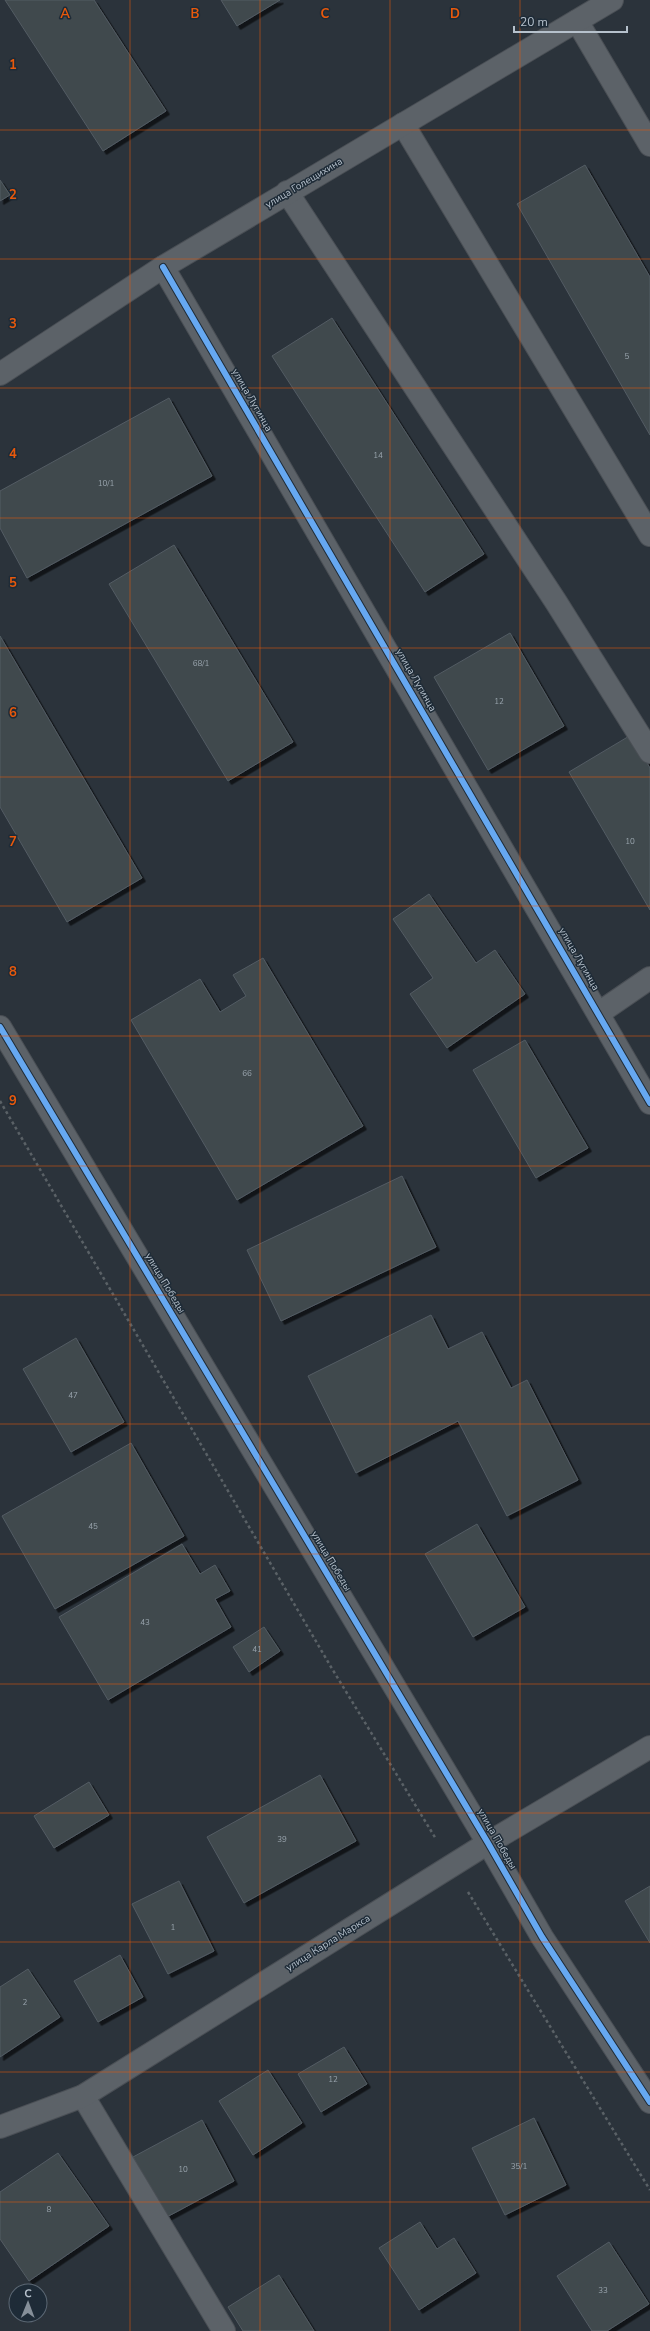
<svg xmlns="http://www.w3.org/2000/svg" width="650" height="2331" viewBox="0 0 650 2331" font-family="'Nunito Sans',sans-serif">
  <defs>
    <filter id="shadow"><feDropShadow dx="3.5" dy="3.5" stdDeviation="0" flood-color="#0009"/></filter>
  </defs>
  <rect width="100%" height="100%" fill="#2b333b"/>
  <g fill="#40484e" stroke="#535c63" filter="url(#shadow)">
    <path d="M 5,0 L 94,0 L 166,111 L 103,151 Z"/>
    <path d="M 221,0 L 280,0 L 237,26 Z"/>
    <path d="M 585,165 L 650,277 L 650,435 L 517,204 Z"/>
    <path d="M 0,180 L 10,195 L 0,201 Z"/>
    <path d="M 332,318 L 484,554 L 425,592 L 272,356 Z"/>
    <path d="M 169,398 L 212,476 L 27,578 L 0,528 L 0,491 Z"/>
    <path d="M 174,545 L 293,742 L 228,781 L 109,584 Z"/>
    <path d="M 510,633 L 564,726 L 488,770 L 434,677 Z"/>
    <path d="M 0,636 L 142,878 L 67,922 L 0,807 Z"/>
    <path d="M 631,735 L 650,768 L 650,910 L 569,772 Z"/>
    <path d="M 429,894 L 476,963 L 495,950 L 525,994 L 447,1048 L 410,994 L 433,978 L 393,919 Z"/>
    <path d="M 263,958 L 363,1126 L 237,1200 L 131,1020 L 200,979 L 220,1012 L 246,996 L 233,975 Z"/>
    <path d="M 525,1040 L 588,1148 L 536,1178 L 473,1070 Z"/>
    <path d="M 402,1176 L 436,1247 L 281,1321 L 247,1250 Z"/>
    <path d="M 431,1315 L 448,1349 L 482,1332 L 511,1388 L 527,1380 L 578,1480 L 507,1516 L 458,1421 L 356,1473 L 308,1376 Z"/>
    <path d="M 76,1338 L 124,1422 L 71,1452 L 23,1369 Z"/>
    <path d="M 131,1443 L 184,1536 L 55,1609 L 2,1516 Z"/>
    <path d="M 477,1524 L 525,1607 L 473,1637 L 425,1554 Z"/>
    <path d="M 182,1544 L 200,1574 L 215,1565 L 230,1591 L 215,1599 L 231,1627 L 108,1700 L 59,1617 Z"/>
    <path d="M 264,1627 L 280,1651 L 249,1672 L 233,1647 Z"/>
    <path d="M 320,1775 L 356,1841 L 244,1903 L 207,1837 Z"/>
    <path d="M 89,1782 L 109,1815 L 54,1848 L 34,1816 Z"/>
    <path d="M 179,1881 L 214,1951 L 168,1974 L 132,1904 Z"/>
    <path d="M 650,1886 L 650,1943 L 625,1901 Z"/>
    <path d="M 120,1955 L 143,1997 L 98,2022 L 74,1981 Z"/>
    <path d="M 28,1969 L 60,2017 L 0,2057 L 0,1987 Z"/>
    <path d="M 344,2047 L 367,2084 L 321,2112 L 298,2074 Z"/>
    <path d="M 268,2070 L 302,2123 L 253,2155 L 219,2101 Z"/>
    <path d="M 534,2118 L 566,2185 L 505,2215 L 472,2148 Z"/>
    <path d="M 202,2120 L 234,2181 L 165,2218 L 133,2157 Z"/>
    <path d="M 58,2153 L 109,2226 L 29,2281 L 0,2239 L 0,2192 Z"/>
    <path d="M 420,2222 L 437,2249 L 454,2238 L 476,2273 L 419,2310 L 379,2248 Z"/>
    <path d="M 609,2242 L 649,2304 L 607,2331 L 592,2331 L 557,2276 Z"/>
    <path d="M 279,2275 L 314,2331 L 243,2331 L 228,2307 Z"/>
  </g>
  <g fill="none" stroke-linecap="round" stroke-linejoin="round">
    <defs>
      <g id="minor">
        <path d="M 577,21 L 650,145"/>
        <path d="M 403,124 L 650,535"/>
        <path d="M 287,192 L 556,602 L 650,752"/>
        <path d="M 163,267 L 650,1103"/>
        <path d="M 0,374 L 163,267 L 612,0"/>
        <path d="M 599,1013 L 650,978"/>
        <path d="M 0,1027 L 488,1843 L 542,1937 L 650,2102"/>
        <path d="M 83,2096 L 224,2331"/>
        <path d="M 0,2127 L 83,2096 L 488,1843 L 650,1747"/>
      </g>
    </defs>
    <use href="#minor" stroke="#4a4f55" stroke-width="24"/>
    <g stroke="#5a6166" stroke-width="2.5" stroke-dasharray="3 3" stroke-linecap="butt">
      <path d="M 0,1101 L 331,1667 L 436,1839"/>
      <path d="M 468,1892 L 650,2190"/>
    </g>
    <use href="#minor" stroke="#5c6268" stroke-width="22"/>
    <defs>
      <g id="cycleway">
        <path d="M 163,267 L 650,1103"/>
        <path d="M 0,1027 L 488,1843 L 542,1937 L 650,2102"/>
      </g>
    </defs>
    <use href="#cycleway" stroke="#1e2b37" stroke-width="8"/>
    <use href="#cycleway" stroke="#66a8f1" stroke-width="6"/>
  </g>
  <path fill="none" stroke="#e8590c" stroke-width="1" stroke-opacity="0.55" d="M 130,0 L 130,2331M 260,0 L 260,2331M 390,0 L 390,2331M 520,0 L 520,2331M 0,130 L 650,130M 0,259 L 650,259M 0,388 L 650,388M 0,518 L 650,518M 0,648 L 650,648M 0,777 L 650,777M 0,906 L 650,906M 0,1036 L 650,1036M 0,1166 L 650,1166M 0,1295 L 650,1295M 0,1424 L 650,1424M 0,1554 L 650,1554M 0,1684 L 650,1684M 0,1813 L 650,1813M 0,1942 L 650,1942M 0,2072 L 650,2072M 0,2202 L 650,2202"/>
  <g text-anchor="middle" dominant-baseline="central" stroke-width="3" stroke-linejoin="round" paint-order="stroke">
    <g font-size="8" fill="#98a3ac">
      <text x="627" y="356">5</text>
      <text x="378" y="455">14</text>
      <text x="106" y="483">10/1</text>
      <text x="201" y="663">68/1</text>
      <text x="499" y="701">12</text>
      <text x="630" y="841">10</text>
      <text x="247" y="1073">66</text>
      <text x="73" y="1395">47</text>
      <text x="93" y="1526">45</text>
      <text x="145" y="1622">43</text>
      <text x="257" y="1649">41</text>
      <text x="282" y="1839">39</text>
      <text x="173" y="1927">1</text>
      <text x="25" y="2002">2</text>
      <text x="333" y="2079">12</text>
      <text x="519" y="2166">35/1</text>
      <text x="183" y="2169">10</text>
      <text x="49" y="2209">8</text>
      <text x="603" y="2290">33</text>
    </g>
    <g font-size="10" fill="#b6c1cc" stroke="#1e2b37">
      <text transform="translate(304 183) rotate(-31)">улица Голещихина</text>
      <text transform="translate(252 400) rotate(60)">улица Лугинца</text>
      <text transform="translate(416 680) rotate(60)">улица Лугинца</text>
      <text transform="translate(579 959) rotate(60)">улица Лугинца</text>
      <text transform="translate(165 1283) rotate(59)">улица Победы</text>
      <text transform="translate(331 1561) rotate(59)">улица Победы</text>
      <text transform="translate(497 1839) rotate(60)">улица Победы</text>
      <text transform="translate(328 1943) rotate(-32)">улица Карла Маркса</text>
    </g>
  </g>
  <g font-size="13" text-anchor="middle" font-weight="bold" fill="#e8590c" stroke="#1e2b37" stroke-width="3" stroke-linejoin="round" paint-order="stroke">
    <text x="65" y="18">A</text>
    <text x="195" y="18">B</text>
    <text x="325" y="18">C</text>
    <text x="455" y="18">D</text>
    <text x="13" y="69">1</text>
    <text x="13" y="199">2</text>
    <text x="13" y="328">3</text>
    <text x="13" y="458">4</text>
    <text x="13" y="587">5</text>
    <text x="13" y="717">6</text>
    <text x="13" y="846">7</text>
    <text x="13" y="976">8</text>
    <text x="13" y="1105">9</text>
  </g>
  <g transform="translate(28 2303) rotate(1)"><circle r="19" fill="#1e2b37" stroke="#5b6773"/>
  <path d="M0-3L7 15L0 10L-7 15Z" fill="#858f99"/>
  <text y="-6" font-size="11" font-weight="bold" text-anchor="middle" fill="#b6c1cc">С</text>
  </g>
  <path d="M514 26v6h113v-6" fill="none" stroke="#b6c1cc" stroke-width="2"/>
  <text x="520" y="26" font-size="12" fill="#b6c1cc" stroke="#1e2b37" stroke-width="3" paint-order="stroke">20 m</text>
</svg>
